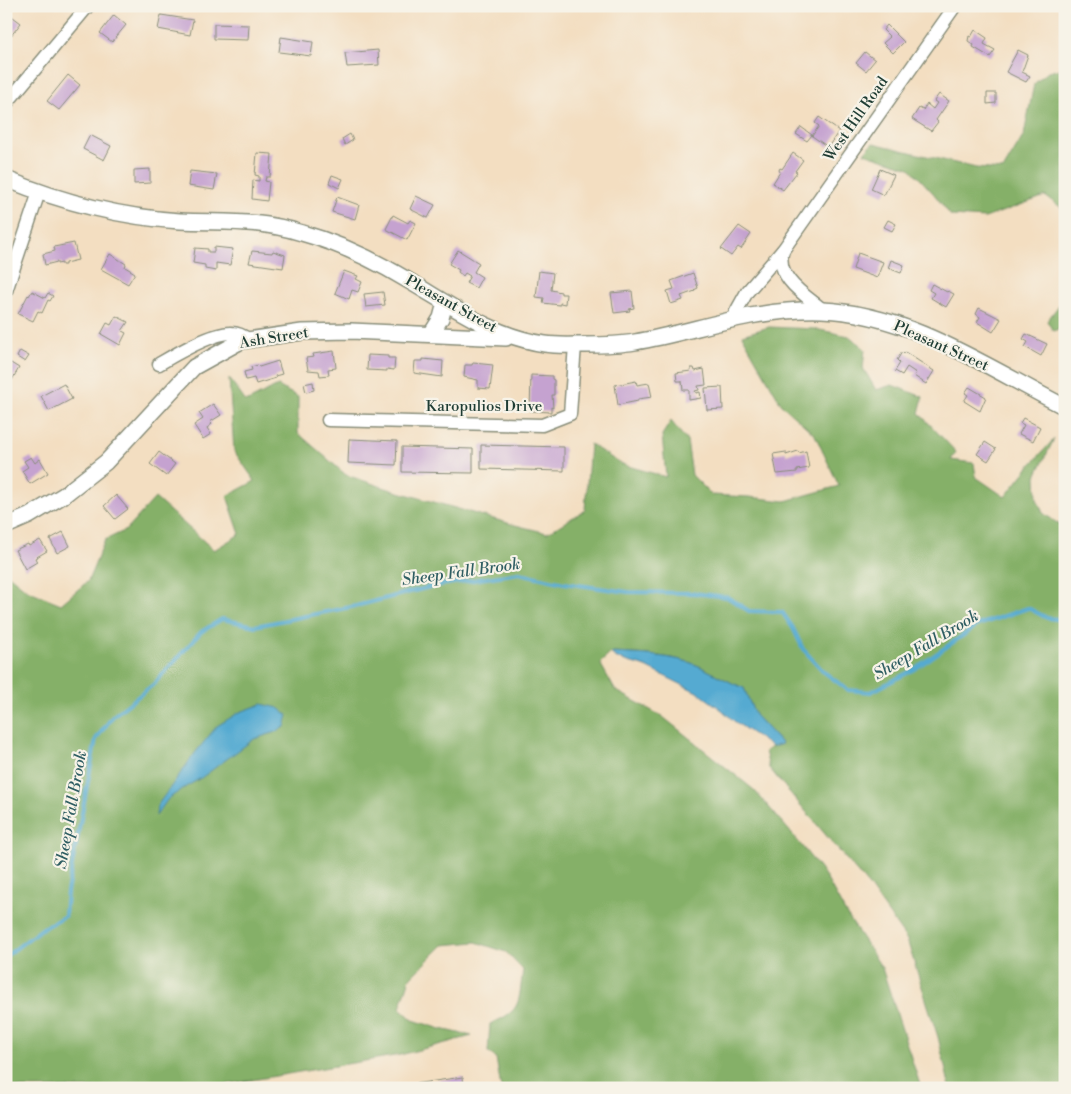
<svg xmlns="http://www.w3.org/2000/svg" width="1071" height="1094" viewBox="0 0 1071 1094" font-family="'Libre Bodoni',serif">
  <rect width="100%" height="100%" fill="#f7f3e8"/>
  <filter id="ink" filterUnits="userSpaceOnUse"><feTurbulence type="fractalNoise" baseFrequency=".02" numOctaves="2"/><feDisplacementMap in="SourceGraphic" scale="10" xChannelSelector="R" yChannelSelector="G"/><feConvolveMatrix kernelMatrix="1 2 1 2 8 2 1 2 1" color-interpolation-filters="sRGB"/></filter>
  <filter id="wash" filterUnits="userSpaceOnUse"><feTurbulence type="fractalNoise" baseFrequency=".0096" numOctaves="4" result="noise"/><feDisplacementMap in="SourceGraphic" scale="20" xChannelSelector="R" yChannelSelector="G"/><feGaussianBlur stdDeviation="1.12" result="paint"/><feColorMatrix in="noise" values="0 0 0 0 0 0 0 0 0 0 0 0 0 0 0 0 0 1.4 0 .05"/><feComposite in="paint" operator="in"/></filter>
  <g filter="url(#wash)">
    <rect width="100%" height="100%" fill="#f3dec1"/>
    <g fill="#85b068" stroke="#52764e">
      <path d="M 1065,68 L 1065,210 L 1045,196 L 985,218 L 951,216 L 934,194 L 910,168 L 864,153 L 873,143 L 976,168 L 1003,170 L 1024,135 L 1034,84 L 1048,72 Z"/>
      <path d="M 1065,297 L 1065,327 L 1053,331 L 1047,321 Z"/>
      <path d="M 769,327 L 815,329 L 849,336 L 865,349 L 863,368 L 876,390 L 892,385 L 923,397 L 919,413 L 956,452 L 951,460 L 974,463 L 976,477 L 1005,497 L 1028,468 L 1054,439 L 1036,476 L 1037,499 L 1043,513 L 1060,525 L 1065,524 L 1065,1088 L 950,1088 L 938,1037 L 907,940 L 869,886 L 769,768 L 765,751 L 772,747 L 782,744 L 755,715 L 744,688 C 728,682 714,673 699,666 C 676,655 636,654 611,653 L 600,663 L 615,690 L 663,717 L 754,790 L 793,835 L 824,874 L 845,912 L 882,968 L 921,1088 L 501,1088 L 496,1058 L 488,1052 L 490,1024 C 523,1010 518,1003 523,970 L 506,952 L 476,942 L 443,945 L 410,978 L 400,1008 L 413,1020 L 441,1029 L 472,1036 L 400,1055 L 205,1088 L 6,1088 L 6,573 L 27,590 L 61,604 L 88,581 L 105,540 L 126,530 L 155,498 L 214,550 L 240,534 L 227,496 L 255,481 L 234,451 L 229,378 L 246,402 L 278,386 L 298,397 L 298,433 L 346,475 L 395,491 L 515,525 L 547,533 L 585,510 L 590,444 L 621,464 L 666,477 L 662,435 L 671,421 L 687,441 L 692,475 L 712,495 L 749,497 L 785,501 L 839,486 L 815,435 L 782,405 L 742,335 Z"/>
    </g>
    <g fill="#55aad1" stroke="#3a7482">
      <path d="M 610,653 C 636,654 675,655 699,666 C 714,673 728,682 744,688 L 755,715 L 782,744 L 772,747 L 734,721 L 722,710 L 699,693 L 646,667 L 618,659 Z"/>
      <path d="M 262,704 L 279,708 L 288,715 L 285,727 L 273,733 L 254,739 L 201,778 L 184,788 L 168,799 L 156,816 L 157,806 L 195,753 L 217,726 L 240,712 Z"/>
    </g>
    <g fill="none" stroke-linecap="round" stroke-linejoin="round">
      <path stroke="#55aad1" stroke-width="4" d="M 6,956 L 43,928 L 65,916 L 67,892 L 96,739 L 113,716 L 154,684 L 201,632 L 222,619 L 255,626 L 356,606 L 434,586 L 519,573 L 564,583 L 628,592 L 693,593 L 727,597 L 749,611 L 782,612 L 793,628 L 803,649 L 824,672 L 848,690 L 871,692 L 913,670 L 978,625 L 1028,608 L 1047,618 L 1065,620"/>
    </g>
    <g id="blocks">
      <g fill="#c5a2d0">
        <path d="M 9,14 L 21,23 L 6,42 L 6,18 Z"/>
        <path d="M 114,15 L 126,25 L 112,42 L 100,33 Z"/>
        <path d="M 161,15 L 193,20 L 190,35 L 158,29 Z"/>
        <path d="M 214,24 L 249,25 L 248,40 L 214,39 Z"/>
        <path d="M 887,25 L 904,42 L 893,53 L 883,43 L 890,37 L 883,30 Z"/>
        <path d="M 975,30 L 987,38 L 984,44 L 995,50 L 990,57 L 973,47 L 974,45 L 968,41 L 969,36 L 971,37 Z"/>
        <path d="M 281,37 L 313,42 L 311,56 L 279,52 Z"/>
        <path d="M 378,50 L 379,65 L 347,67 L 345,53 Z"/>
        <path d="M 1018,50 L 1028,55 L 1022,72 L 1030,76 L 1026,82 L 1006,72 Z"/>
        <path d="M 865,52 L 875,60 L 866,71 L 856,63 Z"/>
        <path d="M 68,75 L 80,85 L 59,110 L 47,101 Z"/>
        <path d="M 987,93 L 996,93 L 996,103 L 987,104 Z"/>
        <path d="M 939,94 L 949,101 L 936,120 L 938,122 L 931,131 L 912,119 L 919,108 L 923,110 L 927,104 L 933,109 L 937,103 L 934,101 Z"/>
        <path d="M 819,117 L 839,131 L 828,147 L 812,136 L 819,126 L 815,123 Z"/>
        <path d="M 801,127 L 812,135 L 807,141 L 796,134 Z"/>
        <path d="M 350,134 L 353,140 L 345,145 L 342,139 Z"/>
        <path d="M 90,135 L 111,146 L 104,160 L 83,149 Z"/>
        <path d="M 257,153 L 272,154 L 270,177 L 266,177 L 265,181 L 269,182 L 267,201 L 252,199 L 253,180 L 259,181 L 259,176 L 255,175 Z"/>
        <path d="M 793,153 L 803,160 L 795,171 L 797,172 L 783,190 L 773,183 L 780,172 L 779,170 L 780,168 L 782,169 Z"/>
        <path d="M 150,169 L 150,183 L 134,184 L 134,170 Z"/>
        <path d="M 880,169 L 894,175 L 884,195 L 871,189 Z"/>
        <path d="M 190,171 L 217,174 L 214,190 L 188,186 Z"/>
        <path d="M 332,175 L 343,179 L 339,188 L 329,183 Z"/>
        <path d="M 416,196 L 435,205 L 428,218 L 410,209 Z"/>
        <path d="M 337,197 L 359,205 L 355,219 L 332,212 Z"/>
        <path d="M 393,215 L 408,223 L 410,220 L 416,223 L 407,240 L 386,229 Z"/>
        <path d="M 888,220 L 896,224 L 892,231 L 884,227 Z"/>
        <path d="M 739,226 L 751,234 L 741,249 L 738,247 L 731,256 L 721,249 Z"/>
        <path d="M 74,243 L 78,260 L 65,263 L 65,265 L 62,265 L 62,263 L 57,264 L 57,262 L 45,265 L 43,254 L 55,251 L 54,247 Z"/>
        <path d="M 214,247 L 233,249 L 230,265 L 216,263 L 216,271 L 205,269 L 205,265 L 193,263 L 195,248 L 208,249 L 208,252 L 214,252 Z"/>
        <path d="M 458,250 L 479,263 L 474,272 L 482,277 L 476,288 L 466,283 L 470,276 L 465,273 L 463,276 L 458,272 L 459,270 L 449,264 Z"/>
        <path d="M 252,251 L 272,253 L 273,251 L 285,255 L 283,268 L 249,263 Z"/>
        <path d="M 858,253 L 883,262 L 877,278 L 853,269 Z"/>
        <path d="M 110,254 L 126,264 L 125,267 L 135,273 L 128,284 L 101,269 Z"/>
        <path d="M 891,260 L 904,265 L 901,273 L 888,268 Z"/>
        <path d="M 344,271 L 358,276 L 356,279 L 362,282 L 358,292 L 352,290 L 349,299 L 335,293 Z"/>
        <path d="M 539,271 L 553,273 L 551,290 L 561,292 L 561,294 L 566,294 L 565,304 L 560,303 L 560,305 L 543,303 L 544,298 L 536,297 Z"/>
        <path d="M 693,273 L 698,288 L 694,290 L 695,291 L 681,296 L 683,300 L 671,304 L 667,291 L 674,289 L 671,281 Z"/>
        <path d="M 932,284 L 947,292 L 948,291 L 954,294 L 946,307 L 931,298 L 934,293 L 929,290 Z"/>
        <path d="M 32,291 L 45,298 L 48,293 L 53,296 L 50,301 L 48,300 L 42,313 L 38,311 L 33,321 L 18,314 L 28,295 L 29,296 Z"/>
        <path d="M 632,291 L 634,308 L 629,309 L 630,311 L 614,313 L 611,293 Z"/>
        <path d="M 383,292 L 385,305 L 366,307 L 364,294 Z"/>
        <path d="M 979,308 L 1001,319 L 993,332 L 977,322 L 980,317 L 976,314 Z"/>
        <path d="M 116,316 L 128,322 L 122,331 L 126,333 L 120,345 L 101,334 L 107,323 L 111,325 Z"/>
        <path d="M 1026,334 L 1047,344 L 1041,356 L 1025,347 L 1028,342 L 1023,339 Z"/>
        <path d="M 20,351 L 29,356 L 25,362 L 17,357 Z"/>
        <path d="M 334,351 L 336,368 L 328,369 L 329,375 L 320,376 L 319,371 L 308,370 L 306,358 L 314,357 L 313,354 Z"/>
        <path d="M 902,352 L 904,354 L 905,352 L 934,371 L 926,384 L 914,376 L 916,373 L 907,367 L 902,375 L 895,371 L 900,363 L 897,360 Z"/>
        <path d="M 368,355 L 388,356 L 388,358 L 395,358 L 394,370 L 387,369 L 387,371 L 367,370 Z"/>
        <path d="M 423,359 L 443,361 L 442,377 L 414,373 L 415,361 L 423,361 Z"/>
        <path d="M 6,360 L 19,368 L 6,390 Z"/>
        <path d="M 278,361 L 282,374 L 275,376 L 276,378 L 256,384 L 254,378 L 246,380 L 244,372 L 252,370 L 251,367 L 258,365 L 259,367 Z"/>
        <path d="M 473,363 L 493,365 L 490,389 L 478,388 L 478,380 L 464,377 L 465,365 L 472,365 Z"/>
        <path d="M 691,368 L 694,368 L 695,371 L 704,369 L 706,385 L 698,386 L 699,390 L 695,391 L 696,393 L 700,392 L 701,398 L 689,400 L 689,390 L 683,390 L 682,381 L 677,381 L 676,373 L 691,371 Z"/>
        <path d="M 531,375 L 552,376 L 552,379 L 554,380 L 554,395 L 552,395 L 553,408 L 551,407 L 551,412 L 530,411 Z"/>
        <path d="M 636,381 L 637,385 L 649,383 L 652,397 L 638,399 L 638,401 L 618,405 L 615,385 Z"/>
        <path d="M 313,382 L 314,390 L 306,392 L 304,384 Z"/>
        <path d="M 64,384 L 72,399 L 49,411 L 41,396 Z"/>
        <path d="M 722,387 L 723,409 L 707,410 L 705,388 Z"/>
        <path d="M 969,387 L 986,397 L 980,411 L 964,401 L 968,395 L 965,393 Z"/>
        <path d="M 213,404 L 221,415 L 210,422 L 212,424 L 207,428 L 211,434 L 203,439 L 194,425 L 203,419 L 199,413 Z"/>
        <path d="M 1023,418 L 1040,427 L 1033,441 L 1019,434 L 1024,425 L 1020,423 Z"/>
        <path d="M 349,439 L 397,441 L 396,465 L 348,463 Z"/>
        <path d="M 985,442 L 996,449 L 988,461 L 977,454 Z"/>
        <path d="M 481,445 L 564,447 L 564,471 L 481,469 Z"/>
        <path d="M 402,447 L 473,449 L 473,473 L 402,472 Z"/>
        <path d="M 798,451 L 799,453 L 806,451 L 809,468 L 797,470 L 797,472 L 777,474 L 773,454 L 786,452 L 786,455 Z"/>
        <path d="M 159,452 L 175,464 L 166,476 L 150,464 Z"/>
        <path d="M 31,457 L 35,463 L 40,459 L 48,473 L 30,484 L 22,471 L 28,467 L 24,461 Z"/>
        <path d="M 116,495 L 128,509 L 115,519 L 104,506 Z"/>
        <path d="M 63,532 L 70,546 L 57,553 L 50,539 Z"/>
        <path d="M 40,540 L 47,551 L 35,558 L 37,562 L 25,569 L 15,550 L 28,544 L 29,546 Z"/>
        <path d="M 463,1077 L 464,1088 L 392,1088 L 392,1087 Z"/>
      </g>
    </g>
  </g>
  <g filter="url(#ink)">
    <use href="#blocks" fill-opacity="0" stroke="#898e7a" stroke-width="1"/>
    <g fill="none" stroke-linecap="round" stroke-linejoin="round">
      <defs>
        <g id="minor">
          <path d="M 6,104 L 88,6"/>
          <path d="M 6,291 L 39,192"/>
          <path d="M 823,310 C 805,295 774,277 783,250 L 955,6"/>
          <path d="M 732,319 L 747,292 L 783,250"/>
          <path d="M 159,364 C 176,354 211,333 231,333 C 237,333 244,336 249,340"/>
          <path d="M 328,420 L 542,425 L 570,414 L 575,345"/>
        </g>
        <g id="tertiary">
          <path d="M 6,179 C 62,202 119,217 180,221 C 225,223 257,219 302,233 C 338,243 376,261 409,281 C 452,306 494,337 545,344 C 558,346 572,345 585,345 C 601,345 618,345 635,342 C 674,336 711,323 750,316 C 774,312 798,309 822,310 C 909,313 990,369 1065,407"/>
          <path d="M 431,334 L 441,318 L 445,303"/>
          <path d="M 6,526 L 29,516 L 64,495 L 106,462 L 194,367 L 241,341 L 302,332 L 351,331 L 506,338"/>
        </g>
      </defs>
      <use href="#minor" stroke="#898e7a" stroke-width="15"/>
      <use href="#tertiary" stroke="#898e7a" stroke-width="18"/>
      <use href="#minor" stroke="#fff" stroke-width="12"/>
      <use href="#tertiary" stroke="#fff" stroke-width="15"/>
    </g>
  </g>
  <g text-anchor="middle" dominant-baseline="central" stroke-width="4.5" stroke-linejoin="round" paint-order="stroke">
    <g font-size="15" fill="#1f3d34" stroke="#f7f3e8">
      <text transform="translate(856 119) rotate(-55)">West Hill Road</text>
      <text transform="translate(451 304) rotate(29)">Pleasant Street</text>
      <text transform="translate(274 338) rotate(-9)">Ash Street</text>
      <text transform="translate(941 346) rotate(24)">Pleasant Street</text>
      <text x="484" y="406">Karopulios Drive</text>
    </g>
    <g font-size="16" font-style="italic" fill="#2f5e63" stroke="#f7f3e8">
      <text transform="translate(461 572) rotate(-8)">Sheep Fall Brook</text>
      <text transform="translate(926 645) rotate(-31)">Sheep Fall Brook</text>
      <text transform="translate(71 810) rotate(-80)">Sheep Fall Brook</text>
    </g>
  </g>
  <rect width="1071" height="1094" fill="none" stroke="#f7f3e8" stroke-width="25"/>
</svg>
